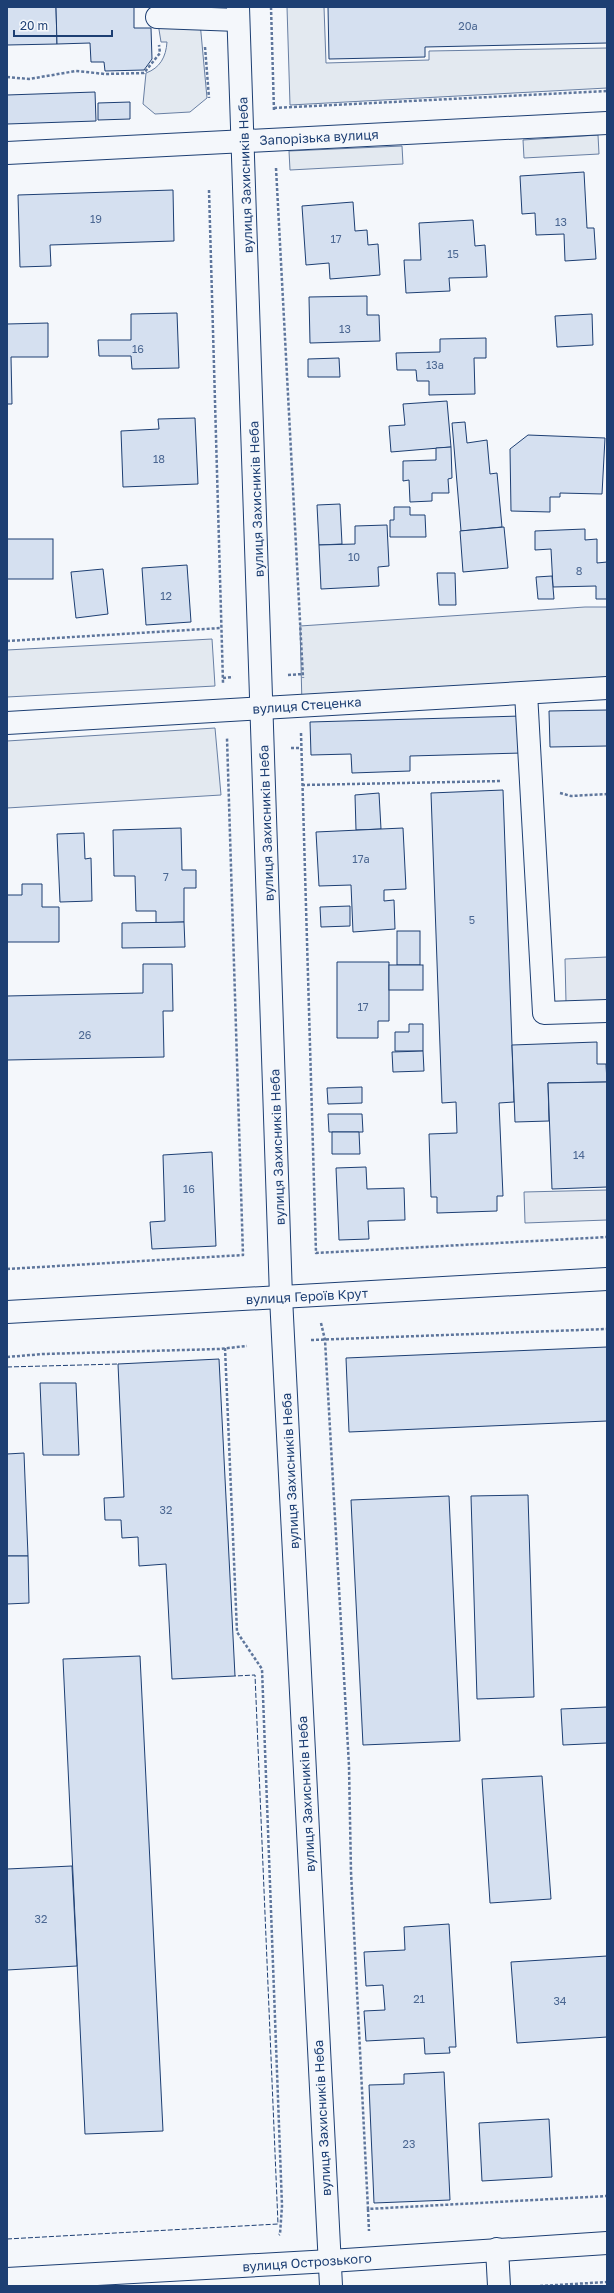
<svg xmlns="http://www.w3.org/2000/svg" width="614" height="2293" viewBox="0 0 614 2293" font-family="'Golos Text',sans-serif">
  <rect width="100%" height="100%" fill="#f4f7fb"/>
  <g fill="#e3e9f0" stroke="#687fa3">
    <path d="M 287,7 L 324,7 L 326,63 L 429,60 L 429,51 L 607,48 L 607,88 L 290,105 Z"/>
    <path d="M 157,17 L 200,22 L 207,98 L 190,112 L 155,114 L 143,104 L 146,73 C 160,68 166,57 167,42 L 161,42 Z"/>
    <path d="M 598,135 L 599,154 L 524,158 L 523,140 Z"/>
    <path d="M 402,146 L 403,164 L 290,170 L 289,151 Z"/>
    <path d="M 585,607 L 607,607 L 607,688 L 302,705 L 300,626 Z"/>
    <path d="M 212,639 L 215,686 L 7,697 L 7,650 Z"/>
    <path d="M 215,728 L 221,795 L 7,808 L 7,741 Z"/>
  </g>
  <g fill="#e3e8f0" stroke="#687fa3">
    <path d="M 607,957 L 607,1001 L 566,1002 L 565,959 Z"/>
    <path d="M 607,1190 L 607,1220 L 525,1223 L 524,1192 Z"/>
  </g>
  <g fill="#d5e0f0" stroke="#1d3f73">
    <path d="M 7,7 L 56,7 L 57,44 L 7,45 Z"/>
    <path d="M 56,7 L 134,7 L 134,28 L 151,28 L 152,59 L 144,70 L 105,71 L 104,62 L 91,62 L 90,43 L 57,44 Z"/>
    <path d="M 328,7 L 607,7 L 607,43 L 425,47 L 425,57 L 329,59 Z"/>
    <path d="M 95,92 L 96,121 L 7,124 L 7,95 Z"/>
    <path d="M 130,102 L 130,119 L 98,120 L 98,103 Z"/>
    <path d="M 584,172 L 587,228 L 594,228 L 596,259 L 565,261 L 564,234 L 536,235 L 535,213 L 522,214 L 520,176 Z"/>
    <path d="M 173,190 L 174,241 L 50,245 L 51,266 L 20,267 L 18,195 Z"/>
    <path d="M 353,202 L 355,231 L 367,230 L 368,245 L 378,244 L 380,275 L 330,279 L 329,263 L 306,265 L 302,206 Z"/>
    <path d="M 473,220 L 475,246 L 485,245 L 487,277 L 449,278 L 450,291 L 406,293 L 404,260 L 421,260 L 419,223 Z"/>
    <path d="M 367,296 L 367,315 L 379,315 L 380,341 L 310,343 L 309,297 Z"/>
    <path d="M 177,313 L 179,368 L 132,369 L 131,356 L 99,356 L 98,340 L 131,340 L 131,314 Z"/>
    <path d="M 592,314 L 593,345 L 557,347 L 555,316 Z"/>
    <path d="M 48,323 L 48,357 L 11,357 L 12,404 L 7,404 L 7,324 Z"/>
    <path d="M 486,338 L 486,358 L 474,358 L 475,394 L 429,395 L 429,381 L 417,381 L 416,370 L 397,370 L 396,353 L 440,352 L 440,339 Z"/>
    <path d="M 339,358 L 340,377 L 308,377 L 308,359 Z"/>
    <path d="M 447,401 L 451,447 L 391,452 L 389,426 L 405,425 L 403,404 Z"/>
    <path d="M 195,418 L 198,484 L 123,487 L 121,431 L 159,429 L 158,419 Z"/>
    <path d="M 465,422 L 467,443 L 487,440 L 490,474 L 497,473 L 502,527 L 461,531 L 452,423 Z"/>
    <path d="M 528,435 L 605,438 L 602,494 L 560,493 L 560,497 L 550,497 L 550,512 L 511,511 L 510,449 Z"/>
    <path d="M 451,447 L 452,478 L 448,479 L 449,493 L 432,493 L 432,501 L 410,502 L 409,480 L 403,481 L 403,461 L 436,460 L 436,448 Z"/>
    <path d="M 340,504 L 342,544 L 319,545 L 317,505 Z"/>
    <path d="M 394,507 L 410,507 L 410,515 L 425,515 L 426,537 L 390,537 L 390,520 L 394,520 Z"/>
    <path d="M 387,525 L 389,566 L 378,567 L 379,586 L 321,589 L 319,545 L 355,544 L 355,526 Z"/>
    <path d="M 504,527 L 508,568 L 463,572 L 460,531 Z"/>
    <path d="M 585,529 L 585,540 L 597,539 L 597,563 L 607,562 L 607,599 L 596,599 L 596,586 L 553,587 L 551,549 L 535,550 L 535,531 Z"/>
    <rect x="7" y="539" width="46" height="40"/>
    <path d="M 187,565 L 191,622 L 146,625 L 142,568 Z"/>
    <path d="M 103,569 L 108,614 L 76,618 L 71,572 Z"/>
    <path d="M 437,573 L 455,573 L 456,605 L 439,605 Z"/>
    <path d="M 552,576 L 554,599 L 538,599 L 536,577 Z"/>
    <path d="M 607,710 L 607,746 L 550,747 L 549,711 Z"/>
    <path d="M 521,716 L 522,753 L 410,756 L 410,771 L 352,773 L 351,754 L 311,755 L 310,722 Z"/>
    <path d="M 503,790 L 514,1102 L 499,1103 L 503,1196 L 497,1196 L 497,1211 L 437,1213 L 437,1197 L 431,1197 L 429,1134 L 457,1133 L 456,1102 L 442,1103 L 431,793 Z"/>
    <path d="M 379,793 L 381,829 L 356,830 L 355,795 Z"/>
    <path d="M 181,828 L 182,870 L 196,870 L 196,888 L 184,888 L 184,922 L 156,923 L 156,911 L 136,911 L 135,876 L 114,876 L 113,830 Z"/>
    <path d="M 403,828 L 406,889 L 384,890 L 384,901 L 394,900 L 395,929 L 353,932 L 351,885 L 319,886 L 316,832 Z"/>
    <path d="M 84,833 L 85,859 L 91,858 L 92,901 L 60,902 L 57,834 Z"/>
    <path d="M 22,884 L 42,884 L 42,907 L 59,907 L 59,942 L 7,942 L 7,895 L 22,895 Z"/>
    <path d="M 350,906 L 350,926 L 321,927 L 320,907 Z"/>
    <path d="M 184,922 L 185,947 L 122,948 L 122,923 Z"/>
    <rect x="397" y="931" width="23" height="34"/>
    <path d="M 337,962 L 389,962 L 389,1021 L 378,1021 L 378,1038 L 337,1038 Z"/>
    <path d="M 143,964 L 172,964 L 173,1011 L 163,1011 L 164,1057 L 7,1060 L 7,996 L 143,993 Z"/>
    <rect x="389" y="965" width="34" height="25"/>
    <path d="M 409,1024 L 423,1024 L 423,1051 L 395,1051 L 395,1032 L 409,1032 Z"/>
    <path d="M 597,1042 L 597,1064 L 606,1064 L 607,1082 L 548,1083 L 549,1121 L 515,1122 L 512,1045 Z"/>
    <path d="M 423,1051 L 424,1071 L 393,1072 L 392,1052 Z"/>
    <path d="M 607,1082 L 607,1187 L 552,1189 L 548,1083 Z"/>
    <path d="M 362,1087 L 362,1103 L 328,1104 L 327,1088 Z"/>
    <path d="M 328,1114 L 362,1114 L 363,1132 L 329,1132 Z"/>
    <path d="M 332,1132 L 359,1132 L 360,1154 L 332,1154 Z"/>
    <path d="M 212,1152 L 216,1246 L 152,1249 L 150,1222 L 165,1221 L 163,1155 Z"/>
    <path d="M 366,1167 L 367,1189 L 404,1188 L 405,1220 L 368,1221 L 369,1239 L 339,1240 L 336,1168 Z"/>
    <path d="M 607,1347 L 607,1421 L 349,1432 L 346,1358 Z"/>
    <path d="M 219,1359 L 235,1676 L 172,1679 L 166,1564 L 139,1566 L 138,1537 L 122,1538 L 121,1520 L 105,1520 L 104,1498 L 124,1497 L 118,1364 Z"/>
    <path d="M 40,1383 L 76,1383 L 79,1455 L 43,1455 Z"/>
    <path d="M 24,1453 L 28,1556 L 7,1556 L 7,1454 Z"/>
    <path d="M 528,1495 L 534,1697 L 477,1699 L 471,1496 Z"/>
    <path d="M 449,1496 L 460,1741 L 363,1745 L 351,1500 Z"/>
    <path d="M 7,1556 L 28,1556 L 29,1603 L 7,1604 Z"/>
    <path d="M 140,1656 L 163,2131 L 85,2134 L 63,1659 Z"/>
    <path d="M 607,1707 L 607,1743 L 563,1745 L 561,1709 Z"/>
    <path d="M 542,1776 L 551,1899 L 490,1903 L 482,1779 Z"/>
    <path d="M 72,1866 L 77,1966 L 7,1970 L 7,1869 Z"/>
    <path d="M 449,1924 L 456,2047 L 449,2047 L 450,2053 L 425,2054 L 424,2038 L 366,2041 L 364,2011 L 385,2010 L 383,1985 L 366,1986 L 364,1952 L 405,1950 L 404,1927 Z"/>
    <path d="M 607,1956 L 607,2037 L 517,2043 L 511,1962 Z"/>
    <path d="M 444,2072 L 450,2200 L 374,2203 L 369,2085 L 404,2084 L 404,2074 Z"/>
    <path d="M 549,2119 L 552,2177 L 482,2181 L 479,2123 Z"/>
  </g>
  <g fill="none" stroke-linecap="round" stroke-linejoin="round">
    <defs>
      <g id="minor">
        <path d="M 238,7 L 281,1297 L 331,2286"/>
        <path d="M 157,17 L 238,20"/>
        <path d="M 7,153 L 607,123"/>
        <path d="M 526,693 L 544,1013 L 607,1011"/>
        <path d="M 7,723 L 607,688"/>
        <path d="M 7,1312 L 607,1279"/>
        <path d="M 497,2249 L 499,2286"/>
        <path d="M 7,2279 L 330,2261 L 607,2243"/>
      </g>
    </defs>
    <use href="#minor" stroke="#1d3f73" stroke-width="24"/>
    <g stroke="#5e769c" stroke-width="2.5" stroke-dasharray="3 2" stroke-linecap="butt">
      <path d="M 271,7 L 274,111"/>
      <path d="M 205,47 L 209,98"/>
      <path d="M 7,77 L 29,79 L 76,71 L 105,74 L 144,73 L 160,53 L 159,45"/>
      <path d="M 274,108 L 607,91"/>
      <path d="M 276,168 L 303,678"/>
      <path d="M 209,190 L 223,683"/>
      <path d="M 7,641 L 221,628"/>
      <path d="M 288,675 L 303,674"/>
      <path d="M 223,678 L 233,677"/>
      <path d="M 301,733 L 316,1253 L 607,1237"/>
      <path d="M 291,748 L 301,748"/>
      <path d="M 302,785 L 502,781"/>
      <path d="M 560,793 L 571,796 L 607,794"/>
      <path d="M 7,1269 L 243,1255 L 227,738"/>
      <path d="M 321,1323 L 325,1340 L 349,1766 L 351,1872 L 368,2209 L 607,2196"/>
      <path d="M 311,1340 L 607,1329"/>
      <path d="M 225,1348 L 237,1632 L 262,1669 L 282,2206 L 280,2234 L 279,2235"/>
      <path d="M 7,1357 L 43,1354 L 219,1349 L 247,1346"/>
      <path d="M 368,2209 L 369,2231"/>
      <path d="M 540,2286 L 607,2282"/>
    </g>
    <use href="#minor" stroke="#f4f7fb" stroke-width="22"/>
    <g stroke="#1d3f73" stroke-width="1" stroke-dasharray="5 2" stroke-linecap="butt">
      <path d="M 7,1367 L 118,1364"/>
      <path d="M 7,2239 L 278,2224 L 255,1675 L 235,1676"/>
    </g>
  </g>
  <g text-anchor="middle" dominant-baseline="central" stroke-width="3" stroke-linejoin="round" paint-order="stroke">
    <g font-size="11" fill="#4b6792">
      <text x="468" y="25">20а</text>
      <text x="96" y="218">19</text>
      <text x="561" y="221">13</text>
      <text x="336" y="238">17</text>
      <text x="453" y="253">15</text>
      <text x="345" y="328">13</text>
      <text x="138" y="348">16</text>
      <text x="435" y="364">13а</text>
      <text x="159" y="458">18</text>
      <text x="354" y="556">10</text>
      <text x="579" y="570">8</text>
      <text x="166" y="595">12</text>
      <text x="361" y="858">17а</text>
      <text x="166" y="876">7</text>
      <text x="472" y="919">5</text>
      <text x="363" y="1006">17</text>
      <text x="85" y="1034">26</text>
      <text x="579" y="1154">14</text>
      <text x="189" y="1188">16</text>
      <text x="166" y="1509">32</text>
      <text x="41" y="1918">32</text>
      <text x="419" y="1998">21</text>
      <text x="560" y="2000">34</text>
      <text x="409" y="2143">23</text>
    </g>
    <g font-size="13" fill="#1d3f73" stroke="#f4f7fb">
      <text transform="translate(319 137) rotate(-3)">Запорізька вулиця</text>
      <text transform="translate(245 175) rotate(-92)">вулиця Захисників Неба</text>
      <text transform="translate(256 499) rotate(-92)">вулиця Захисників Неба</text>
      <text transform="translate(307 705) rotate(-4)">вулиця Стеценка</text>
      <text transform="translate(266 823) rotate(-92)">вулиця Захисників Неба</text>
      <text transform="translate(277 1147) rotate(-92)">вулиця Захисників Неба</text>
      <text transform="translate(307 1296) rotate(-3)">вулиця Героїв Крут</text>
      <text transform="translate(290 1471) rotate(-93)">вулиця Захисників Неба</text>
      <text transform="translate(306 1794) rotate(-93)">вулиця Захисників Неба</text>
      <text transform="translate(322 2118) rotate(-93)">вулиця Захисників Неба</text>
      <text transform="translate(307 2262) rotate(-4)">вулиця Острозького</text>
    </g>
  </g>
  <rect width="614" height="2293" fill="none" stroke="#1d3f73" stroke-width="16"/>
  <path d="M14 30v6h98v-6" fill="none" stroke="#1d3f73" stroke-width="2"/>
  <text x="20" y="30" font-size="12" fill="#1d3f73" stroke="#f4f7fb" stroke-width="3" paint-order="stroke">20 m</text>
</svg>
